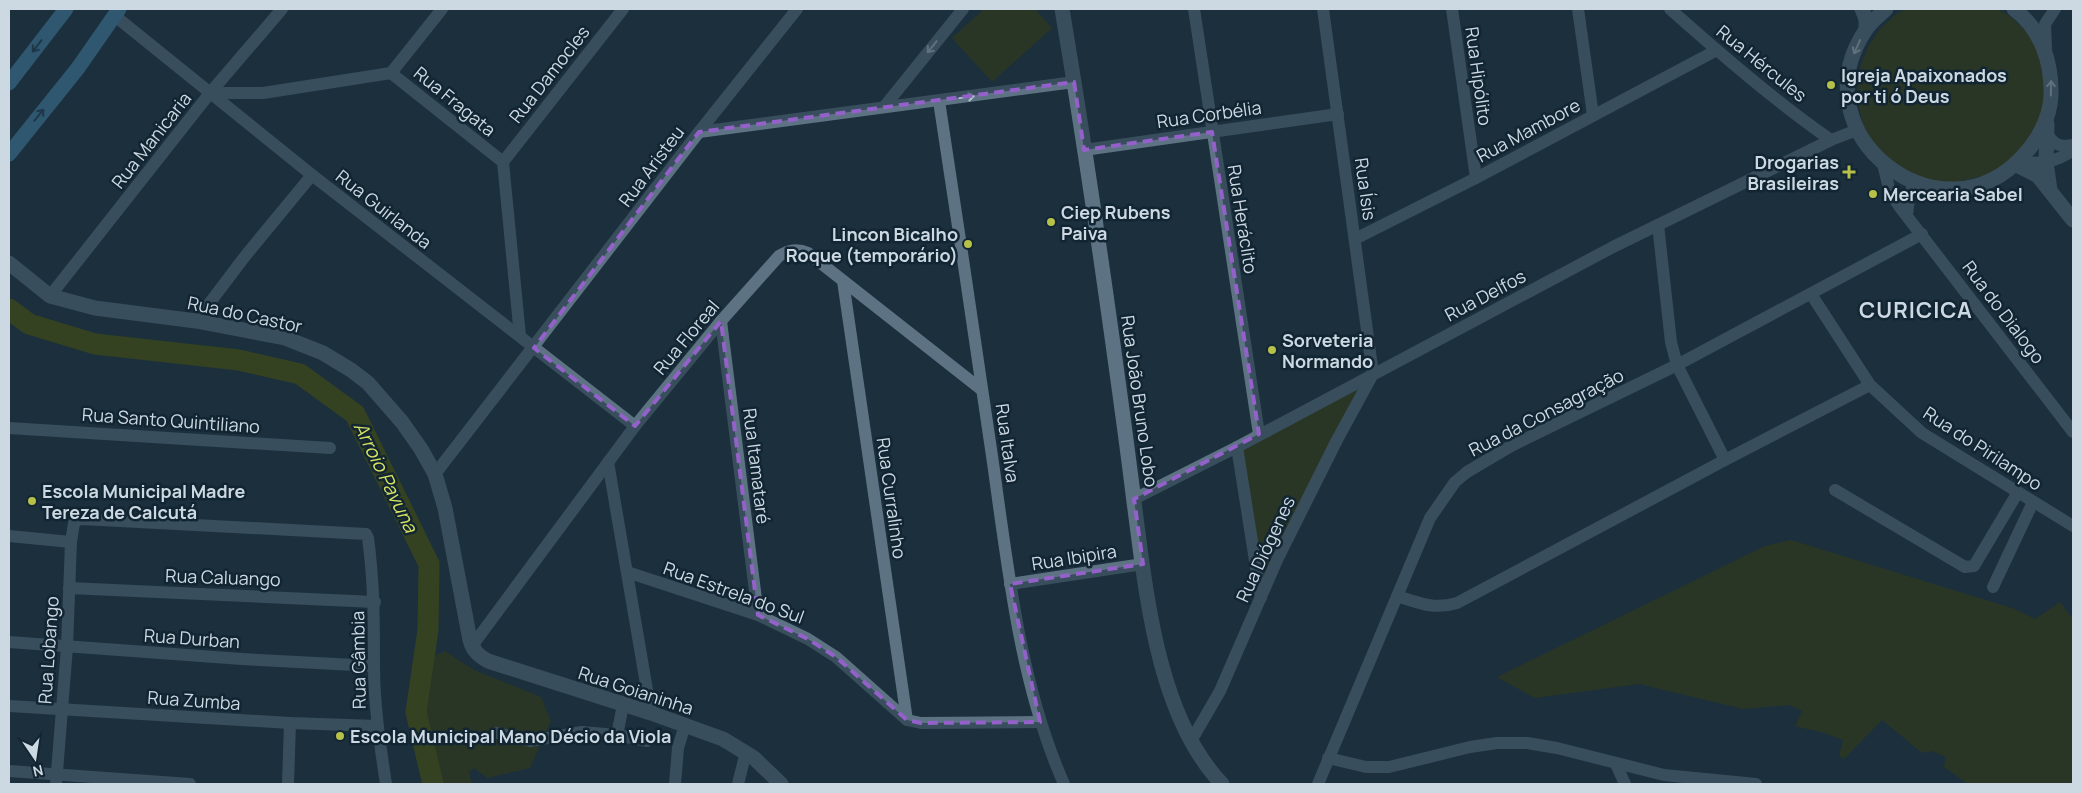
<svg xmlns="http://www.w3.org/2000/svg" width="2082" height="793" viewBox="0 0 2082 793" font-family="Manrope,sans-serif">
  <rect width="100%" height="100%" fill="#1b2f3d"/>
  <g fill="#3b3f0a">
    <path d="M 984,9 L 1035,9 L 1052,28 L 992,82 L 952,38 Z"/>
    <path d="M 1906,9 L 1998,9 L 2011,17 L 2026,31 L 2037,48 L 2047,88 L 2040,128 L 1999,173 L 1940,185 L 1901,171 L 1872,143 L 1863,124 L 1858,104 L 1857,84 L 1861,64 L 1869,45 L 1881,28 L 1896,14 Z"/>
    <path d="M 1373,374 L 1261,598 L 1237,447 Z"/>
    <path d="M 1791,540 L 2015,609 L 2035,619 L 2060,602 L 2073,619 L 2073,784 L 1968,784 L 1944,767 L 1946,757 L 1932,751 L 1922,753 L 1882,720 L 1844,759 L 1839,756 L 1843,740 L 1824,733 L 1795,726 L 1802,711 L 1789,705 L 1743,709 L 1639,684 L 1535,698 L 1497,677 L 1765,546 Z"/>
    <path d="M 445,651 L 472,669 L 541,697 L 551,721 L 530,768 L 487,778 L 474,768 L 469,772 L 472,784 L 440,784 L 423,710 L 431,658 Z"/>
  </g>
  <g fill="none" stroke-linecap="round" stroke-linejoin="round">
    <path stroke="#535902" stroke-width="21" d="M 9,309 L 29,324 L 95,344 L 239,360 L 300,374 L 355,414 L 429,564 L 428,630 L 416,712 L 433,784"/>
    <g stroke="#5d7383" stroke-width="12">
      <path d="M 1194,9 L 1259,434"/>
      <path d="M 1452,9 L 1476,178"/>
      <path d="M 1578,9 L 1593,115"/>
      <path d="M 1670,9 C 1722,55 1775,101 1831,140"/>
      <path d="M 115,16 L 312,175 L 635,426"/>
      <path d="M 2046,48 L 2045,24 L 2055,9"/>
      <path d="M 391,73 L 442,9"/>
      <path d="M 210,93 L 263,93 L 391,73 L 503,162 L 520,336"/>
      <path d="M 939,101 C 957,219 975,338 992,456 C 1008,567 1019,682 1064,784"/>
      <path d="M 884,107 L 963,9"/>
      <path d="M 699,132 L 1074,82"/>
      <path d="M 2047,133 C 2053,145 2060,147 2073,145"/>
      <path d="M 1084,150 L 1338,114"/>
      <path d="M 503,162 L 623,9"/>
      <path d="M 2018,162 C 2039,164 2056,163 2073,150"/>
      <path d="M 1883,164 L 1890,192 L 1899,206 L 2073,432"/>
      <path d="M 1907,214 L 1910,193 L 1915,183"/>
      <path d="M 1658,225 L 1671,342 L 1677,365 L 1725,460"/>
      <path d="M 1355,239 L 1476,178 L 1717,50"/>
      <path d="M 843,281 L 907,720"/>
      <path d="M 1811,294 L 1870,385 L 1922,433 L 2073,526"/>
      <path d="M 50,296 L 210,93 L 282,9"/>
      <path d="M 196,321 L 246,255 L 312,175"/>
      <path d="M 721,321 L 758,615"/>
      <path d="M 9,428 L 330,448"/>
      <path d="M 1237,447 L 1261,598"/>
      <path d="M 608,462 L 651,713"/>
      <path d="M 435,474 L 699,132 L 797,9"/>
      <path d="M 1835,490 L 1965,567 L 1974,566 L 2018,492"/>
      <path d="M 1134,499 L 1237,447 L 1613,247 L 1831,140 L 1857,130"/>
      <path d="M 9,536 L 71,542"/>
      <path d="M 627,572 L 758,615 L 808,639 L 836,657 L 907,720 L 921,723 L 1040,722"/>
      <path d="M 1010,584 L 1143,564"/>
      <path d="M 1993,587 L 2033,502"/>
      <path d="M 69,588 L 375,602"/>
      <path d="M 1397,596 C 1419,603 1434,610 1457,603 L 1725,460 L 1870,385"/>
      <path d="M 9,642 L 242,659 L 374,666"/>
      <path d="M 472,646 L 635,426 L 721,321 L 779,256 C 789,250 797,248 808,253 L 982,390"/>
      <path d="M 9,706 L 290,723 L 377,726"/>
      <path d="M 497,733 L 530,741 L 582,732 L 617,735 L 647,741"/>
      <path d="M 617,735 L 623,705"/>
      <path d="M 1191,741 L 1220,691 L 1277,560 L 1337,440 L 1373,374 L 1323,9"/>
      <path d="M 1328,758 L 1366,767 L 1389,767 L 1470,747 L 1497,743 L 1527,743 L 1557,748 L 1664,775 L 1756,784"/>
      <path d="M 1616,764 L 1625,784"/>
      <path d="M 9,771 L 190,784"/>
      <path d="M 56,784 L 67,647 L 71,542 L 74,523 L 78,520 L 82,519 L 366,534 L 368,538 C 374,582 374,622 374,665 C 374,705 380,745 386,784"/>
      <path d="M 288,784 L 290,723"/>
      <path d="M 675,784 L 678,748 L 685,725"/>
      <path d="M 738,784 L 746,752"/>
      <path d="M 1318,784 L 1430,518 L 1455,482 L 1467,472 L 1511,446 L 1677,365 L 1922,234"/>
    </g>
    <g stroke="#5d7383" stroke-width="15">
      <path d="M 1062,9 C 1080,116 1096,223 1111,330 C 1119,387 1127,444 1134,502 C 1146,592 1157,716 1222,784"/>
      <path d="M 1862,9 L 1866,19 L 1866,28"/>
      <path d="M 1886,9 C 1879,16 1870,22 1865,31 C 1797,135 1941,246 2023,156 C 2038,140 2050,118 2051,96 C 2052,63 2042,30 2014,9"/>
      <path d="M 2047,124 L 2046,162 L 2050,190"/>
      <path d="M 2015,164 L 2038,176 L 2073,220"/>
      <path d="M 9,263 L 50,296 L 95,308 L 196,321 L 285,338 L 323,353 L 351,370 L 368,383 L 402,422 L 421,449 L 435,474 L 445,508 L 470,640 C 473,651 479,656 488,661 L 651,713 L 723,739 L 754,758 L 781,784"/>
    </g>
    <g stroke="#4887af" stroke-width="15">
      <path d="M 9,83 L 66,9"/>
      <path d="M 9,154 L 78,68 L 119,9"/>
    </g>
  </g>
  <defs><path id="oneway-shaft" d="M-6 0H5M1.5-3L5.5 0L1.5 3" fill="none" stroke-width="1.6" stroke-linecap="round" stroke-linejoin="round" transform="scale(1.25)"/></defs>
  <g stroke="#224258">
    <use href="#oneway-shaft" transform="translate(37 46) rotate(128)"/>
    <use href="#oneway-shaft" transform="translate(39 115) rotate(-51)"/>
  </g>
  <g stroke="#b1c0ca">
    <use href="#oneway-shaft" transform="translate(932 47) rotate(129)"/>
    <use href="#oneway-shaft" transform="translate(1857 47) rotate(114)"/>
    <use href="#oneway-shaft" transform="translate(2051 88) rotate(-89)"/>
    <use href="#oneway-shaft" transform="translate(967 97) rotate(-8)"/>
  </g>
  <path d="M0 0H2082V793H0ZM 1074,82 L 1084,150 L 1212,132 L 1259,434 L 1134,499 L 1143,564 L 1010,584 L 1040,722 L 921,723 L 907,720 L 836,657 L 808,639 L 758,615 L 721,321 L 635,426 L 534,348 L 699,132 Z" fill="#1b2f3d" fill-opacity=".55" fill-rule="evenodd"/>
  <path fill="none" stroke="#9460ca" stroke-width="4" stroke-dasharray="10 6" stroke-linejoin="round" d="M 1074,82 L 1084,150 L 1212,132 L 1259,434 L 1134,499 L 1143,564 L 1010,584 L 1040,722 L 921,723 L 907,720 L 836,657 L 808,639 L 758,615 L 721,321 L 635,426 L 534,348 L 699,132 Z"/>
  <g fill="#b7c148" stroke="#122533" stroke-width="2">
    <circle cx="1831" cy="85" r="5"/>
    <path d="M1846.5 164.5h5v5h5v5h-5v5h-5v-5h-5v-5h5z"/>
    <circle cx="1873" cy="194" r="5"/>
    <circle cx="1051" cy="222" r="5"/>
    <circle cx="968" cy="244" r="5"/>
    <circle cx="1272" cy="350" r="5"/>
    <circle cx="32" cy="501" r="5"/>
    <circle cx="340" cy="736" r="5"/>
  </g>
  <g text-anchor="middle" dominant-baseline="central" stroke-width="5" stroke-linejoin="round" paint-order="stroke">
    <g font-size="18" fill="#cdd9e2" stroke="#122533">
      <text transform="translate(1762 63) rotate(39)">Rua Hércules</text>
      <text transform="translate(549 74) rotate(-52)">Rua Damocles</text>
      <text transform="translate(1479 76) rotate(82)">Rua Hipólito</text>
      <text transform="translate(455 101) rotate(39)">Rua Fragata</text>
      <text transform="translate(1209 114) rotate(-8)">Rua Corbélia</text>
      <text transform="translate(1528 130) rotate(-28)">Rua Mambore</text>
      <text transform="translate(151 140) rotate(-52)">Rua Manicaria</text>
      <text transform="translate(651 166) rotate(-53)">Rua Aristeu</text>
      <text transform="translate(1366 189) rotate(82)">Rua Ísis</text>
      <text transform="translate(384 209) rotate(38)">Rua Guirlanda</text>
      <text transform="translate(1243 219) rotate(81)">Rua Heráclito</text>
      <text transform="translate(1485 295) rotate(-28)">Rua Delfos</text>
      <text transform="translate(2004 312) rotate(53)">Rua do Dialogo</text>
      <text transform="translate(245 314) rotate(12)">Rua do Castor</text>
      <text transform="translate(686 337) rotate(-50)">Rua Floreal</text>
      <text transform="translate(1140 401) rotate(82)">Rua João Bruno Lobo</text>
      <text transform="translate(1546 412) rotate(-27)">Rua da Consagração</text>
      <text transform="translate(171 420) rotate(4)">Rua Santo Quintiliano</text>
      <text transform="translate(1008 443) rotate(82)">Rua Italva</text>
      <text transform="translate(1983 448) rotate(33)">Rua do Pirilampo</text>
      <text transform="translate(757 466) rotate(83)">Rua Itamataré</text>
      <text transform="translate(892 498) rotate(82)">Rua Curralinho</text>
      <text transform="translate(1265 549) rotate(-65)">Rua Diógenes</text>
      <text transform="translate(1074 557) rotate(-9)">Rua Ibipira</text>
      <text transform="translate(223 577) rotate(2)">Rua Caluango</text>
      <text transform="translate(734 592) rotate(20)">Rua Estrela do Sul</text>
      <text transform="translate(192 638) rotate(4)">Rua Durban</text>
      <text transform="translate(48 650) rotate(-86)">Rua Lobango</text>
      <text transform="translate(358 660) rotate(-91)">Rua Gâmbia</text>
      <text transform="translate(636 690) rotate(18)">Rua Goianinha</text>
      <text transform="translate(194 700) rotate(4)">Rua Zumba</text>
    </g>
    <g font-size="18" font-weight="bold" fill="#cdd9e2" stroke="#122533" text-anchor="start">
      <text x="1841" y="75">Igreja Apaixonados<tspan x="1841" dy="21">por ti ó Deus</tspan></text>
      <text x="1839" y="162" text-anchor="end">Drogarias<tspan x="1839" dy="21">Brasileiras</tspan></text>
      <text x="1883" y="194">Mercearia Sabel</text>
      <text x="1061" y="212">Ciep Rubens<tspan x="1061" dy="21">Paiva</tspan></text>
      <text x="958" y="234" text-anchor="end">Lincon Bicalho<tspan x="958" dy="21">Roque (temporário)</tspan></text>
      <text x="1282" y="340">Sorveteria<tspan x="1282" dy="21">Normando</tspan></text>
      <text x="42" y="491">Escola Municipal Madre<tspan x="42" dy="21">Tereza de Calcutá</tspan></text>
      <text x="350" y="736">Escola Municipal Mano Décio da Viola</text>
    </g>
    <g font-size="19" font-style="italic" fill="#d7e261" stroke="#122533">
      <text transform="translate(386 477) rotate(64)">Arroio Pavuna</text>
    </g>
    <g font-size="22" font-weight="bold" letter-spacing="1" fill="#cdd9e2" stroke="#122533">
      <text x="1916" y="310">CURICICA</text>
    </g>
  </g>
  <rect width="2082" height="793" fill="none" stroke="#cdd9e2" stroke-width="20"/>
  <g transform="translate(35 758) rotate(167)" stroke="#122533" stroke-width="4" paint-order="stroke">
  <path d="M0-4L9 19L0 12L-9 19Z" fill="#cdd9e2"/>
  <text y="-8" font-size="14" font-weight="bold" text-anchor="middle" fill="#cdd9e2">N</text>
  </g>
</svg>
